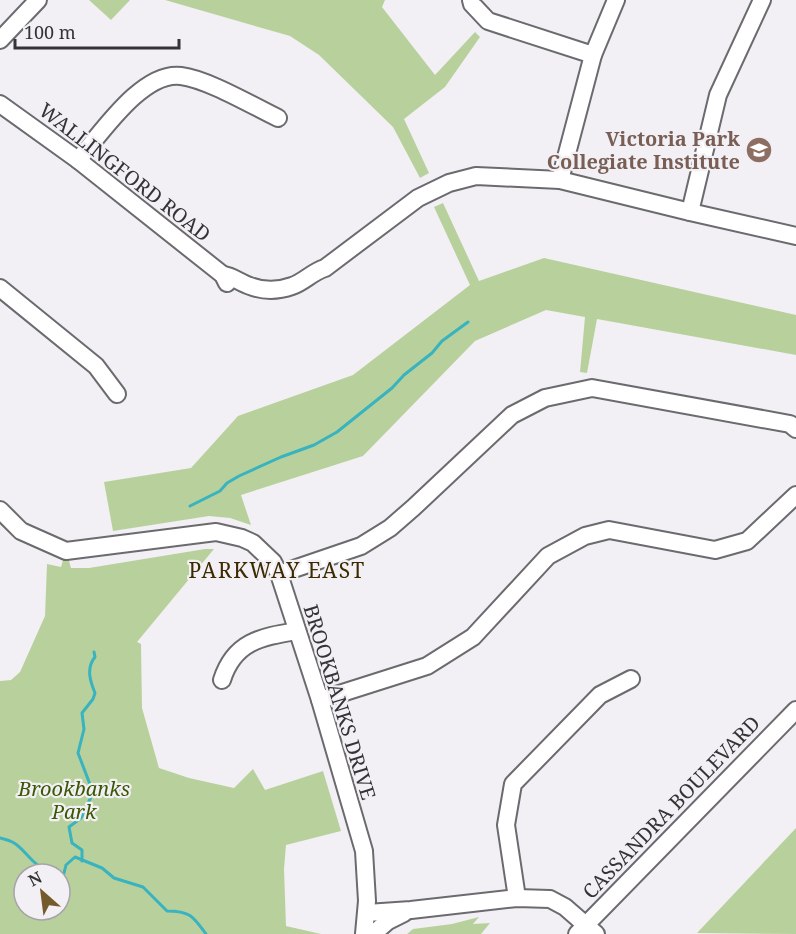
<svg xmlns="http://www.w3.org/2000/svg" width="796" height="934" viewBox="0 0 796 934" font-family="'Noto Serif',serif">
  <rect width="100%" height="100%" fill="#f2f0f5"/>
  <g fill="#b8d19c" fill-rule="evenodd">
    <path d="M 89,0 L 130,0 L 111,20 Z"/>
    <path d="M 165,0 L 385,0 L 382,7 L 435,75 L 475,32 L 480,37 L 445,87 L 404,119 L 429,173 L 420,178 L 393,127 L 319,55 L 290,36 Z"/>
    <path d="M 443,203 L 479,281 L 544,258 L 796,315 L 796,355 L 597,319 L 587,373 L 580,372 L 585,317 L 546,310 L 475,341 L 363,456 L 241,495 L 251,525 L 230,518 L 209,516 L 113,531 L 104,482 L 191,468 L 238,416 L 353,375 L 470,285 L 434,207 Z"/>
    <path d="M 205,549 L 214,549 L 137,642 L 141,644 L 142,708 L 159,768 L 189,778 L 234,788 L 253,769 L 265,790 L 323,771 L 341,831 L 286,845 L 284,869 L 286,926 L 321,934 L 0,934 L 0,681 L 11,680 L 20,672 L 45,616 L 47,564 L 61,567 L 66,550 L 71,568 L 89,568 ZM 24,874 L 60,874 L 60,910 L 24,910 Z"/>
    <path d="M 796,828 L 796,934 L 697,933 Z"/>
    <path d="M 479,917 L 473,924 L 490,923 L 481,934 L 407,934 L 413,929 L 452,924 Z"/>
  </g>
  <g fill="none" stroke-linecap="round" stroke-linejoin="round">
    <g stroke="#38b3bf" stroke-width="3">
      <path d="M 190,506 L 220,491 L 227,483 L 239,476 L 281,457 L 314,445 L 337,432 L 392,388 L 404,375 L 432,353 L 442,341 L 468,322"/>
      <path d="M 0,838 C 18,842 19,847 32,860 C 37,865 41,867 45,874"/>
      <path d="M 82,861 L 82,850 L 72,843 L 69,827 L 81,818 L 91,797 L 91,787 L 78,753 L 84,729 L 82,713 L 93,699 L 95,693 C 90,681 86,668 95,657 L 94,652"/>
      <path d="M 60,879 L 63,877 L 66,865 L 75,857 L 102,868 L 114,878 L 143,887 L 167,911 C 190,911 193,916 206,934"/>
    </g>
    <defs>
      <g id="minor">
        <path d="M 471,0 L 472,4 L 488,21 L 593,55"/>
        <path d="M 0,40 L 38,0"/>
        <path d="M 0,104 L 78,160 L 223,275 L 227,283"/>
        <path d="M 78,160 C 101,134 142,71 181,76 C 207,79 253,106 278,118"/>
        <path d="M 560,180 L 593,55 L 616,0"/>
        <path d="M 690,212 L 718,95 L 762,0"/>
        <path d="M 223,275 C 233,276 240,283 250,286 C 263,291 278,291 292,286 C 304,282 312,272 325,268 L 418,198 L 449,183 L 476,176 L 560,180 L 690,212 L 796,236"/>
        <path d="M 0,288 L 96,366 L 117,394"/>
        <path d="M 0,510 L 21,531 L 66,551 L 216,532 L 242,538 L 253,543 L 273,562 L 279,574 L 320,700 L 364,851 L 367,901 L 364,934"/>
        <path d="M 279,574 L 361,546 L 390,528 L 413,508 L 512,415 L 545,398 L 592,388 L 790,424 L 796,429"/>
        <path d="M 222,680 C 234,642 260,637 297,631"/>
        <path d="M 320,700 L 427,666 L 473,637 L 548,556 L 585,536 L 609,530 L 715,550 L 747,541 L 796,495"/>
        <path d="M 517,898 L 506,825 L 513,784 L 600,695 L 631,679"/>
        <path d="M 367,913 L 411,910 L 517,898 L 550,899 L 565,907 L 596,934"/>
        <path d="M 373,934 L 388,921 L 404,913"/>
        <path d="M 577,934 L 796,710"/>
      </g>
    </defs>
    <use href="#minor" stroke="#6b6a6e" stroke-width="20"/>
    <use href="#minor" stroke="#fff" stroke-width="16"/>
  </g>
  <defs>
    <symbol id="school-disc" viewBox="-11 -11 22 22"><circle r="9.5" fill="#8d6e63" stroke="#f2f0f5"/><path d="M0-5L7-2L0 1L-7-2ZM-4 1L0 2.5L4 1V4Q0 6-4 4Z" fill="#fff"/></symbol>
  </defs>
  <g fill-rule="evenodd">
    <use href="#school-disc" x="744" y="135" width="30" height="30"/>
  </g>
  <g text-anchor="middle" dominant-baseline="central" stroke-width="4.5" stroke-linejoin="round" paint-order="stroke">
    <g font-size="20" font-weight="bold" fill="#785e54" stroke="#f2f0f5" text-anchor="end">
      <text x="740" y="138">Victoria Park<tspan x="740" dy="23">Collegiate Institute</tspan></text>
    </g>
    <g font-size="20" fill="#343335" stroke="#f2f0f5">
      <text transform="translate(125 172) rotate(38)">WALLINGFORD ROAD</text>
      <text transform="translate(340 702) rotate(73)">BROOKBANKS DRIVE</text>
      <text transform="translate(671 807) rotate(-46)">CASSANDRA BOULEVARD</text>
    </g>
    <g font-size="20" font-style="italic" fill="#3a5703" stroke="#f2f0f5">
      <text x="74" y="788">Brookbanks<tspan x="74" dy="23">Park</tspan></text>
    </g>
    <g font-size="21" letter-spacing="1.5" fill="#3d2a02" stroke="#f2f0f5">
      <text x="277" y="570">PARKWAY EAST</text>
    </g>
  </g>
  <g transform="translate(42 892) rotate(332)"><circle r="28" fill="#f2f0f5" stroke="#a6a4a8" stroke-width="1.5"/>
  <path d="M0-4.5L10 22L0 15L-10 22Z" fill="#745b2c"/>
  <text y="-9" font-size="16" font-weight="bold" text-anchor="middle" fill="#343335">N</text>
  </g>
  <path d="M15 39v9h164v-9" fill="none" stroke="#343335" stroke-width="3"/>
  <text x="24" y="39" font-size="18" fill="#343335" stroke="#f2f0f5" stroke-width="4.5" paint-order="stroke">100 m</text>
</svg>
